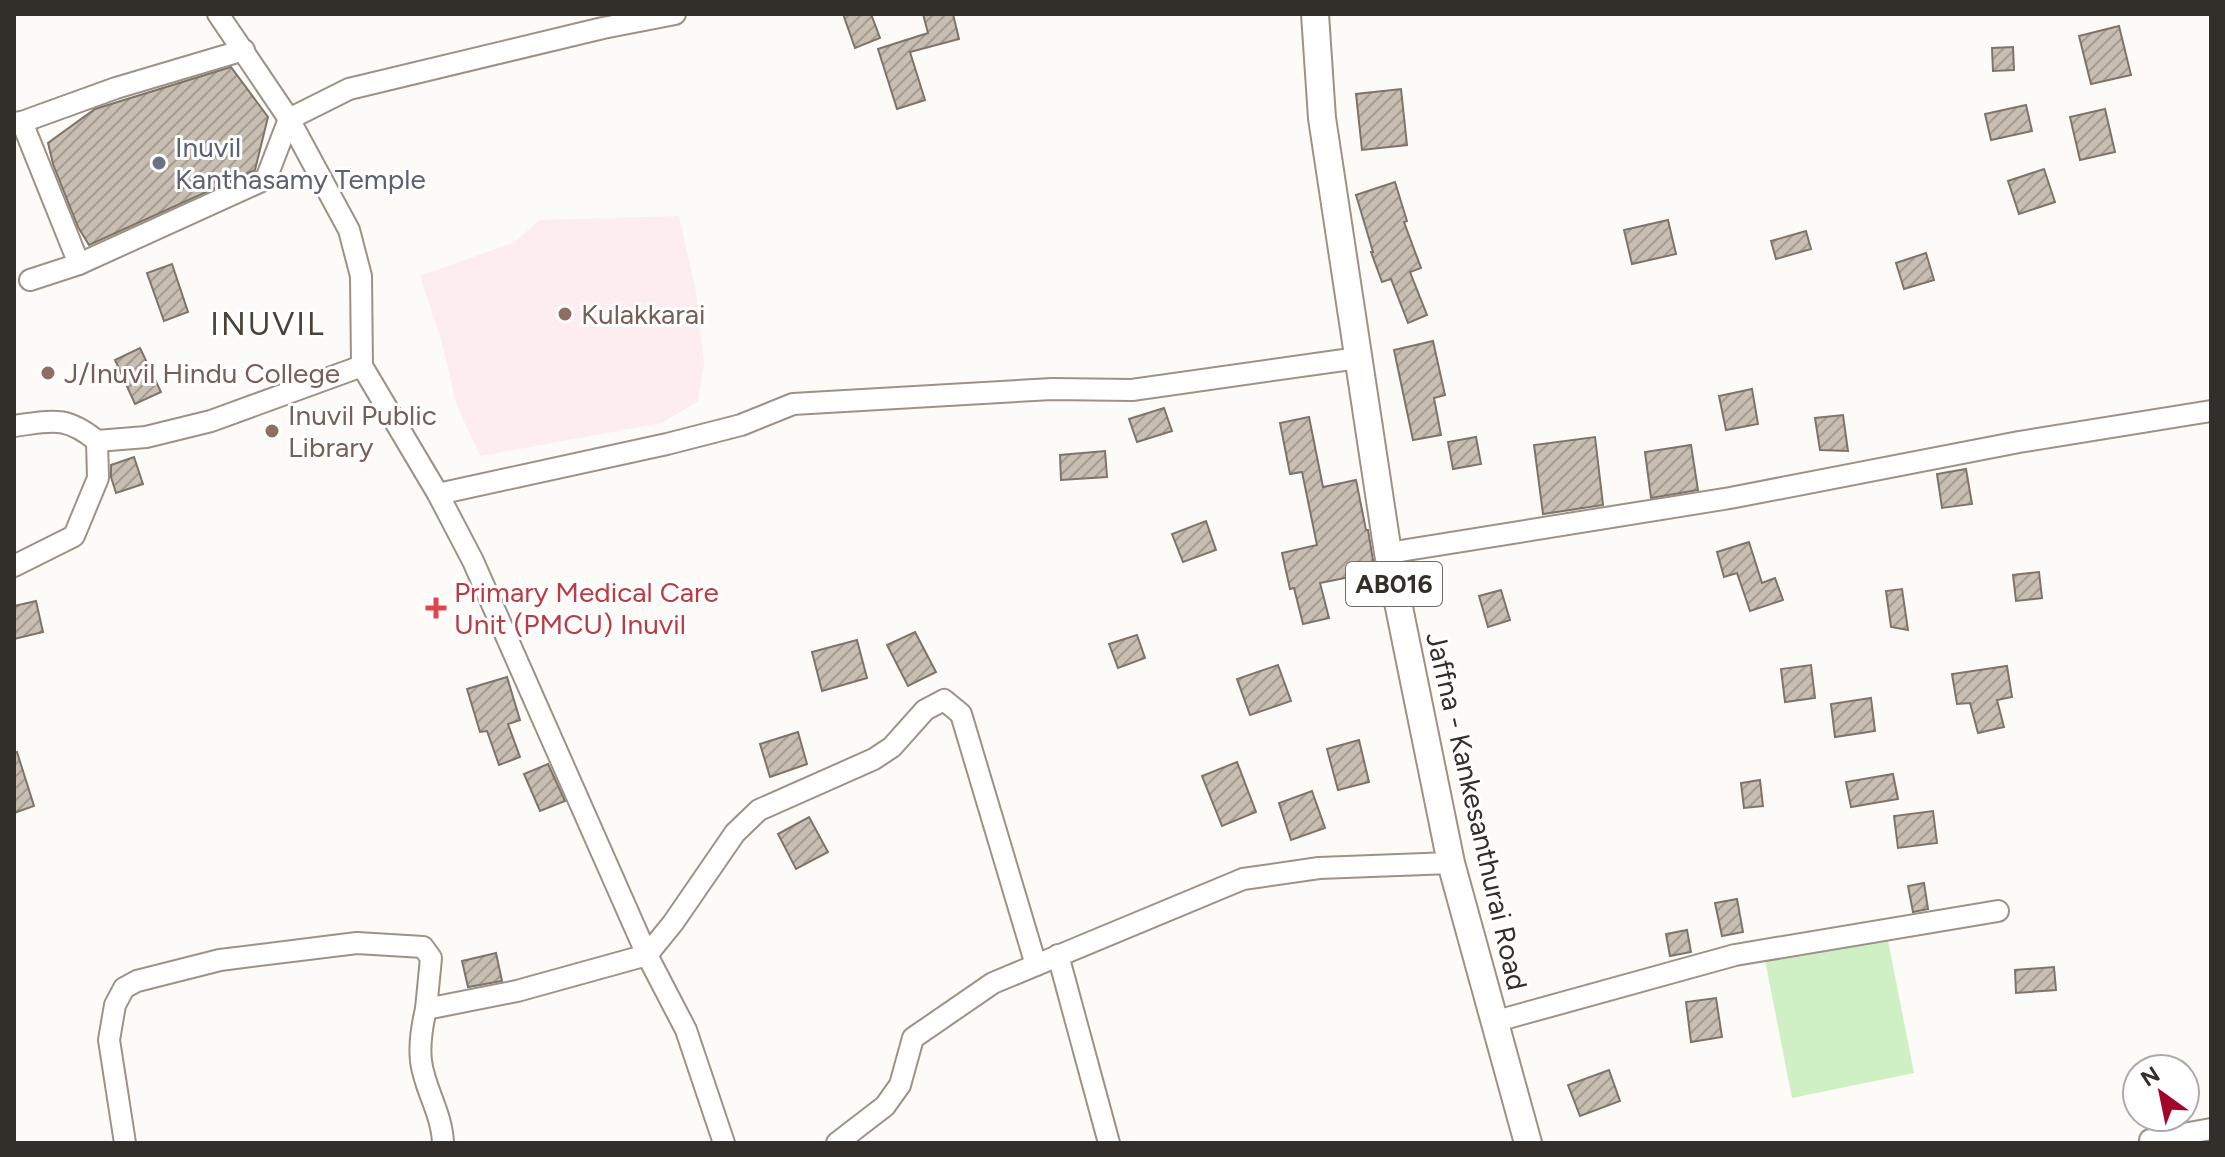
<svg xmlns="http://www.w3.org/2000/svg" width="2225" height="1157" viewBox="0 0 2225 1157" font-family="Figtree,sans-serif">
  <defs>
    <pattern id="building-hatch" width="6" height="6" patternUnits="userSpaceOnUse" patternTransform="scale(2)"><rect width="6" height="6" fill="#c9beb2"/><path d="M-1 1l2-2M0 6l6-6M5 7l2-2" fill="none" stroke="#a49b91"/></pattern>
  </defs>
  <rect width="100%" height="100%" fill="#fdfbf8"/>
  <path fill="#fdedee" d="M 679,216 L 696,292 L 704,363 L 698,401 L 662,423 L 480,456 L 457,406 L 440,336 L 420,276 L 515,242 L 539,220 Z"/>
  <path fill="#cff0c5" d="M 1885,925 L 1914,1073 L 1792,1098 L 1763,950 Z"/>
  <g fill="url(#building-hatch)" stroke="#7e7469" stroke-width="2">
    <path d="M 843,14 L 871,14 L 880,38 L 855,48 Z"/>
    <path d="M 923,14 L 953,14 L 959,39 L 910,52 L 925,100 L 897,109 L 878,49 L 928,33 Z"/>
    <path d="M 2119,26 L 2131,75 L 2091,84 L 2079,36 Z"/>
    <path d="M 2013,47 L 2014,70 L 1993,71 L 1992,48 Z"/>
    <path d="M 231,67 L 268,117 L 255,170 L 89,245 L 78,227 L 53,164 L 48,143 L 95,109 Z"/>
    <path d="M 1401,89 L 1407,145 L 1362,150 L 1356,94 Z"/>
    <path d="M 2026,105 L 2032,131 L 1991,140 L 1985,114 Z"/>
    <path d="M 2105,109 L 2115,152 L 2080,160 L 2070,117 Z"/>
    <path d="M 2044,169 L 2055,202 L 2019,214 L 2008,181 Z"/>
    <path d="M 1395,182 L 1407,221 L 1404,222 L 1421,268 L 1410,272 L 1427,315 L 1408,323 L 1391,279 L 1382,282 L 1371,252 L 1373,252 L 1356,195 Z"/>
    <path d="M 1668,220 L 1676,254 L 1632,264 L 1624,230 Z"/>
    <path d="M 1806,231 L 1811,249 L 1776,259 L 1771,241 Z"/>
    <path d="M 1926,253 L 1934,280 L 1904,289 L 1896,263 Z"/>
    <path d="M 172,264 L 188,312 L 164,321 L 147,273 Z"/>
    <path d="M 1433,341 L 1445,395 L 1434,398 L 1441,435 L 1413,440 L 1394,350 Z"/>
    <path d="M 140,348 L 161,392 L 135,404 L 115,360 Z"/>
    <path d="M 1752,389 L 1758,424 L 1726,430 L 1719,396 Z"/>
    <path d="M 1164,408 L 1172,431 L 1137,442 L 1129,419 Z"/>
    <path d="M 1843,415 L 1848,451 L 1820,450 L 1815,418 Z"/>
    <path d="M 1309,417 L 1323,487 L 1356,480 L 1366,530 L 1368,530 L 1375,572 L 1320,583 L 1329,618 L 1303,624 L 1294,588 L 1290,589 L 1282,553 L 1317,545 L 1302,472 L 1290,474 L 1280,423 Z"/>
    <path d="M 1476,437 L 1481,464 L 1453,469 L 1448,442 Z"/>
    <path d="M 1595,437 L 1603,505 L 1543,514 L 1534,445 Z"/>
    <path d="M 1691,445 L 1698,490 L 1651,498 L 1645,452 Z"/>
    <path d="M 1105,451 L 1107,477 L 1061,480 L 1060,455 Z"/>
    <path d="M 134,457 L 143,484 L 116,493 L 111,477 L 111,465 Z"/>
    <path d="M 1966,469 L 1972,504 L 1942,508 L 1937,474 Z"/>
    <path d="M 1206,521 L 1216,550 L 1183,562 L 1172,534 Z"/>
    <path d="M 1749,542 L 1762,583 L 1775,578 L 1783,600 L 1750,611 L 1737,573 L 1724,577 L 1717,552 Z"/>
    <path d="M 2039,572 L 2042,598 L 2016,601 L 2013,575 Z"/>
    <path d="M 1902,589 L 1908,630 L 1891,627 L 1886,591 Z"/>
    <path d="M 1501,590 L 1510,620 L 1488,627 L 1479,596 Z"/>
    <path d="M 36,601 L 43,632 L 14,639 L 14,606 Z"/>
    <path d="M 915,632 L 936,672 L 908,686 L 887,645 Z"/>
    <path d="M 1137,635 L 1145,658 L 1118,668 L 1109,644 Z"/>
    <path d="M 857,640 L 867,678 L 822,691 L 812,652 Z"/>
    <path d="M 1278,665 L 1291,701 L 1250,715 L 1237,679 Z"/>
    <path d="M 1811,665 L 1815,698 L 1785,702 L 1781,669 Z"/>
    <path d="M 2007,666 L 2012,697 L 1997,700 L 2004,727 L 1978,733 L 1970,703 L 1957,704 L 1952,674 Z"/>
    <path d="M 507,677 L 520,720 L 508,724 L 520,757 L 499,765 L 487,731 L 480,732 L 467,689 Z"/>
    <path d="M 1871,698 L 1875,731 L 1835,737 L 1831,704 Z"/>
    <path d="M 798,732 L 807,764 L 770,777 L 760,744 Z"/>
    <path d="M 1359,740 L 1369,782 L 1338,790 L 1327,749 Z"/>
    <path d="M 17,752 L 34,806 L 14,813 L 14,753 Z"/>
    <path d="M 1237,762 L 1256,812 L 1222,826 L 1202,776 Z"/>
    <path d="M 548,764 L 565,801 L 540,811 L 524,774 Z"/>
    <path d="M 1893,774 L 1898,799 L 1851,807 L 1846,782 Z"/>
    <path d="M 1760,780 L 1763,806 L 1744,808 L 1741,783 Z"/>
    <path d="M 1312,791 L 1325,828 L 1291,840 L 1279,803 Z"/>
    <path d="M 1933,811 L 1937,843 L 1898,848 L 1894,816 Z"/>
    <path d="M 809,817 L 828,852 L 796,869 L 778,834 Z"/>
    <path d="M 1924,883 L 1928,909 L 1913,912 L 1908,886 Z"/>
    <path d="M 1737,899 L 1743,932 L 1722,936 L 1715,903 Z"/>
    <path d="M 1687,930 L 1691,952 L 1670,956 L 1666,934 Z"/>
    <path d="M 496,953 L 502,981 L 468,987 L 462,961 Z"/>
    <path d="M 2054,967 L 2056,990 L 2016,993 L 2015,970 Z"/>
    <path d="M 1716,998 L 1722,1037 L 1691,1042 L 1686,1002 Z"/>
    <path d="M 1609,1070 L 1620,1101 L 1580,1116 L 1568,1085 Z"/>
  </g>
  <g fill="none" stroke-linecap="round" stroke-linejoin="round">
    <defs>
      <g id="minor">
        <path d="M 218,14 L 289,119 L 349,230 L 361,276 L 362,366 L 438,494 L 473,561 L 647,955 L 686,1030 L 724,1143"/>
        <path d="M 22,122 L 79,264 L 30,280"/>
        <path d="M 14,123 L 22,122 L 116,88 L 244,50"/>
        <path d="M 79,264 L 266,179 L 289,119 L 349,89 L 603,28 L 675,14"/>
        <path d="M 14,426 C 52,421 65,415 97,441 L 146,437 L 211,421 L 362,366"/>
        <path d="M 438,494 L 667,444 L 741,425 L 793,404 L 1052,389 L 1132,390 L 1358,358"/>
        <path d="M 1388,553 L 1730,498 L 2019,442 L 2211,411"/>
        <path d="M 14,566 L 74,536 L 98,478 L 97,441"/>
        <path d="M 1058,955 L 1109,1143"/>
        <path d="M 426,1009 C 422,1026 419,1044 421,1061 C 424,1088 442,1113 443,1143"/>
        <path d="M 1493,1022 L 1735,955 L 1998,911"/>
        <path d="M 125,1143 L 109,1040 L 115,1005 L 124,988 L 137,981 L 220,960 L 357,943 L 423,947 L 431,958 L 426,1009 L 517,991 L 647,955 L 673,923 L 735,833 L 759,810 L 874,759 L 892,747 L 925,710 L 944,700 L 961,714 L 1036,965"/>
        <path d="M 837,1143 L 885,1106 L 900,1085 L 913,1038 L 993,983 L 1243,879 L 1319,868 L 1451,863"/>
        <path d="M 2151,1143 L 2150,1140 L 2211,1129"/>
      </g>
      <path id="major" d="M 1315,14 L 1322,118 L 1388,553 L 1451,863 L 1528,1143"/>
    </defs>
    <use href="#minor" stroke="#9c9286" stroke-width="24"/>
    <use href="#major" stroke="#9c9286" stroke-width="30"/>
    <use href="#minor" stroke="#fff" stroke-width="20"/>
    <use href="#major" stroke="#fff" stroke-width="26"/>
  </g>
  <circle fill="#6b7280" stroke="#fff" stroke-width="3" cx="159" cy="163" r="8"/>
  <g fill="#8d6e63" stroke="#fff" stroke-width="3">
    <circle cx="565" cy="314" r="8"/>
    <circle cx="48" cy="373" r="8"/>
    <circle cx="272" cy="431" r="8"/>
  </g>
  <path fill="#e0444e" stroke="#fff" stroke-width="3" d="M432 596h8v8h8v8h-8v8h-8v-8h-8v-8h8z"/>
  <g text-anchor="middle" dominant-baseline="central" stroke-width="6" stroke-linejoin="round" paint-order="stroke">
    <rect fill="#fff" stroke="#706d69" stroke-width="2" x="1346" y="562" width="96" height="44" rx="6"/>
    <g font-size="26" font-weight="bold" fill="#322e29">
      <text x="1394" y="584">AB016</text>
    </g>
    <g font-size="28" fill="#5b616d" stroke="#fff" text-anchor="start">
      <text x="175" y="147">Inuvil<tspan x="175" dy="32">Kanthasamy Temple</tspan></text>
    </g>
    <g font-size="28" fill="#785e54" stroke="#fff" text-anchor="start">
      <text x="581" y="314">Kulakkarai</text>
      <text x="64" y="373">J/Inuvil Hindu College</text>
      <text x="288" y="415">Inuvil Public<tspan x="288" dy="32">Library</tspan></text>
    </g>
    <g font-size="28" fill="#be3a42" stroke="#fff" text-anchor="start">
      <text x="454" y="592">Primary Medical Care<tspan x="454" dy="32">Unit (PMCU) Inuvil</tspan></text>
    </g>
    <g font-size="28" fill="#322e29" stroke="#fff">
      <text transform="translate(1477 811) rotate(77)">Jaffna - Kankesanthurai Road</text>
    </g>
    <g font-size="32" letter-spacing="2" fill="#4b4237" stroke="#fff">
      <text x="268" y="324">INUVIL</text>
    </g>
  </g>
  <rect width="2225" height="1157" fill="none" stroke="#322e29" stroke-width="32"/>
  <g transform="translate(2161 1093) rotate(327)"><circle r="38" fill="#ffffff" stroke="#adaba9" stroke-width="2"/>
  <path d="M0-6L14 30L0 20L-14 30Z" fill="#a30429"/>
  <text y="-12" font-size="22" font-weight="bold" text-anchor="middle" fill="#322e29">N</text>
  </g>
</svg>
